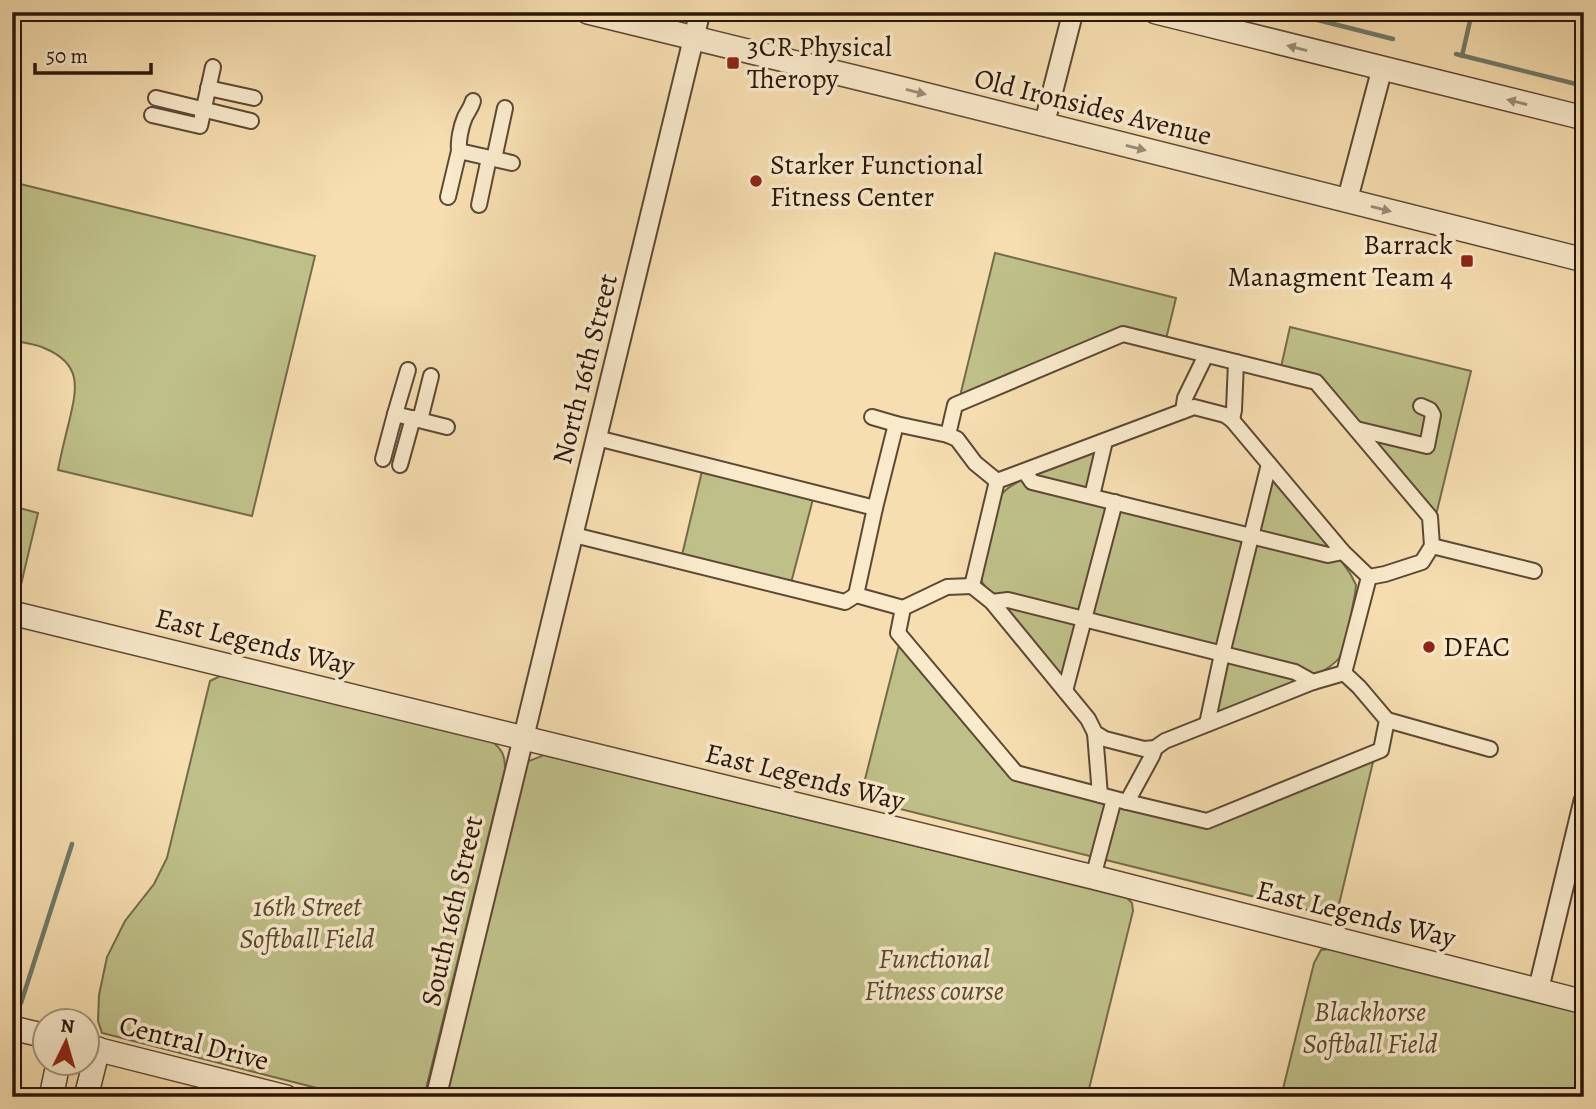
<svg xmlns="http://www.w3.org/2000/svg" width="1596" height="1109" viewBox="0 0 1596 1109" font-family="Alegreya,serif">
  <rect width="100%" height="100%" fill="#f6deb0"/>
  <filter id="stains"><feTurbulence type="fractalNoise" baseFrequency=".00286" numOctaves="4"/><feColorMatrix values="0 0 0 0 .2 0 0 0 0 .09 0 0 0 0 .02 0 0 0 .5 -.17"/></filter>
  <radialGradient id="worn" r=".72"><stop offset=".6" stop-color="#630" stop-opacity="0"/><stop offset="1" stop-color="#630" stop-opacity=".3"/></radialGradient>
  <g fill="#bfc089" stroke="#746b4a" stroke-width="2">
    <path d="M 12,182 L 315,256 L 252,516 L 58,470 C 61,454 65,438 69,422 C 77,388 83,364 44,348 C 35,344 23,343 12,340 Z"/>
    <path d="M 995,253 L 1176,298 L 1166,339 L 1125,330 L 963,395 L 961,392 Z"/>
    <path d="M 1290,327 L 1471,371 L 1437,511 L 1433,512 L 1317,377 L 1281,367 Z"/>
    <path d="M 1097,451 L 1086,501 L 1254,543 L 1271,478 L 1274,479 L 1331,546 L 1351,575 L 1356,585 L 1355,594 C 1352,608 1346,647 1339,658 C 1325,678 1241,706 1216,716 L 1228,652 L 1081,615 L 1065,679 L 1004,612 L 982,582 L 981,572 L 999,497 C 1014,476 1072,460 1097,451 Z"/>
    <path d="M 702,471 L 813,499 L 791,583 L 682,555 Z"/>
    <path d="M 12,506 L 38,513 L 19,593 L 15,598 L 12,597 Z"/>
    <path d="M 899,645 L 901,645 L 1017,780 L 1204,827 L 1369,762 L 1373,762 L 1336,917 L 860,799 Z"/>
    <path d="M 222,675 L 493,742 C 503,751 505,756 505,769 L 424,1097 L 352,1097 L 102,1033 L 98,1021 L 99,995 L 107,957 L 125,921 L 154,884 L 167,858 L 210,681 Z"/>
    <path d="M 544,755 L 1127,898 L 1132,903 L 1133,911 L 1087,1097 L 443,1097 L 525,766 L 529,761 Z"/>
    <path d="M 1330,949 L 1584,1012 L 1584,1097 L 1281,1097 L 1314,963 L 1321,950 Z"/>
  </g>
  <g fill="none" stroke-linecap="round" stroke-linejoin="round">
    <g stroke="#6f7a69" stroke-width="4.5">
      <path d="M 1286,12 L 1393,39"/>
      <path d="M 1456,54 L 1584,86"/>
      <path d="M 1462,56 L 1472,12"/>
      <path d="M 21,1003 L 72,844"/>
    </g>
    <defs>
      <g id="pedestrian">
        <path d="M 208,88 L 254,98"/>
        <path d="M 156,98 L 251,121"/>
        <path d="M 152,115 L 200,126 L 213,67"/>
        <path d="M 459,151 C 458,141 461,126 465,117 C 468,111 471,108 473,101"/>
        <path d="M 494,159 L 505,108"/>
        <path d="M 448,197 L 459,151 L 512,163"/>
        <path d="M 479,205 L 489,158"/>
        <path d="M 408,370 L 395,414 L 447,427"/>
        <path d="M 1194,407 L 1225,415 L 1232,420 L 1343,552 L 1369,577 L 1344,673 L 1313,682 L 1165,741 L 1155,748 L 1144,749 L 1105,739 L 1095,733 L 1088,719 L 992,602 L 972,586 L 997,481 Z"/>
        <path d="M 1183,411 L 1185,398 L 1206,355"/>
        <path d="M 872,417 L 896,424"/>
        <path d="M 420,420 L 431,376"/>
        <path d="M 1232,420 L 1234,410 L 1236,362"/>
        <path d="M 1356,429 L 1427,446 L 1433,415 L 1430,410 L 1421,406"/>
        <path d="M 597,438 L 875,508 L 856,595 L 903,608"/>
        <path d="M 383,459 L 395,414"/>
        <path d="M 400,465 L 413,418"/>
        <path d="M 1025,472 L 1032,482 L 1328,555 L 1343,552"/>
        <path d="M 997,481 L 975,463 L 957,439 L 948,435 L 955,405 L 1123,334 L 1316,382 L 1430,517 L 1432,546 L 1422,562 L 1385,574 L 1369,577"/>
        <path d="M 1092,496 L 1105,441"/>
        <path d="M 875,508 L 896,424 L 948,435"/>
        <path d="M 574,535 L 845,602 L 856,595"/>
        <path d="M 1432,546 L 1534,571"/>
        <path d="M 972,586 L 947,587 L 903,608 L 898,633 L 1016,773 L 1127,802 L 1207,821 L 1381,750 L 1387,720 L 1359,687 L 1344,673"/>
        <path d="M 992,602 L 1008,600 L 1295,672 L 1313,682"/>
        <path d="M 1065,691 L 1115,502"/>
        <path d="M 1387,720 L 1490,749"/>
        <path d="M 1207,724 L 1222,654 L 1269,464"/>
        <path d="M 1095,733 L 1100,795"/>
        <path d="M 1127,802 L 1152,756 L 1155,748"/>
        <path d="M 1093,877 L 1114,799"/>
      </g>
      <g id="minor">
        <path d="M 1044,125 L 1073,12"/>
        <path d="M 1347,201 L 1382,69"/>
        <path d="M 1538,991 L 1584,801"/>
        <path d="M 436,1097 L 700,12"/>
      </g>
      <g id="tertiary">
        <path d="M 588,12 L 903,89 L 1584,260"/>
        <path d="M 1156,12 L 1584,118"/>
        <path d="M 12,613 L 1093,877 L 1584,1002"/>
        <path d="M 12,1028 L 46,1036"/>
        <path d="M 88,1047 L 286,1097"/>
        <path d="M 51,1097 L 58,1064"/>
        <path d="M 86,1097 L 98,1049"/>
      </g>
    </defs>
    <use href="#pedestrian" stroke="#5d4834" stroke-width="18"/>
    <use href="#minor" stroke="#5d4834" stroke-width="23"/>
    <use href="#tertiary" stroke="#5d4834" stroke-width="26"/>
    <use href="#pedestrian" stroke="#f9eacc" stroke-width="14"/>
    <use href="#minor" stroke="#f9eacc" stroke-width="19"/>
    <use href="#tertiary" stroke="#f9eacc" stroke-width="23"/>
  </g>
  <defs><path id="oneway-solid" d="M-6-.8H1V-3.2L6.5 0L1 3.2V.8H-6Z" transform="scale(1.75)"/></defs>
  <g fill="#9c8b75">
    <use href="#oneway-solid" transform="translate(1297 48) rotate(-166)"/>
    <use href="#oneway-solid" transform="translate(916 92) rotate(14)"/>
    <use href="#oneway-solid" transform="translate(1517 102) rotate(-166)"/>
    <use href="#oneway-solid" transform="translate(1136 148) rotate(14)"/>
    <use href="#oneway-solid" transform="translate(1381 209) rotate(14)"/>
  </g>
  <g fill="#8f2418" stroke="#f9eacc" stroke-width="2.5">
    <rect x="726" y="56" width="14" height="14" rx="3.5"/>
    <circle cx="756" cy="181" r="7"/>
    <rect x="1460" y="254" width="14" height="14" rx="3.5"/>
    <circle cx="1429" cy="647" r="7"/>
  </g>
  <g text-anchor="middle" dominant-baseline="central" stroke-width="7" stroke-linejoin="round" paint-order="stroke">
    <g font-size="28" fill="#2a160a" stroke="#f9eacc" text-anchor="start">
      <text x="747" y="47">3CR Physical<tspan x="747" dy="32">Theropy</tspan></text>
      <text x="770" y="165">Starker Functional<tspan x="770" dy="32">Fitness Center</tspan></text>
      <text x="1453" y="245" text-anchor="end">Barrack<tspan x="1453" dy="32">Managment Team 4</tspan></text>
      <text x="1443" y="647">DFAC</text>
    </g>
    <g font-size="28" fill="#2a160a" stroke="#f9eacc">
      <text transform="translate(1093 107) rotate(14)">Old Ironsides Avenue</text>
      <text transform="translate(585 369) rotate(-76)">North 16th Street</text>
      <text transform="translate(255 642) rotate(14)">East Legends Way</text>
      <text transform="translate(805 777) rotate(14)">East Legends Way</text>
      <text transform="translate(452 911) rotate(-77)">South 16th Street</text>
      <text transform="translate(1356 914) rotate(14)">East Legends Way</text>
      <text transform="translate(194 1043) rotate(14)">Central Drive</text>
    </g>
    <g font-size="28" font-style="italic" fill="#574930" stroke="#f9eacc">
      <text x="307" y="907">16th Street<tspan x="307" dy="32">Softball Field</tspan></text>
      <text x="934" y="959">Functional<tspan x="934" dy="32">Fitness course</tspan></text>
      <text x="1370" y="1012">Blackhorse<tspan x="1370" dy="32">Softball Field</tspan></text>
    </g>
  </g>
  <rect width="1596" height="1109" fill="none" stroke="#f6deb0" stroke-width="42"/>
  <rect x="14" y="14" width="1568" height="1081" fill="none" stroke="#2a160a" stroke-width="3.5"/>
  <rect x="21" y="21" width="1554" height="1067" fill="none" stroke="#2a160a" stroke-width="2"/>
  <g transform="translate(66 1042) rotate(5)"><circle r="33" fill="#f9eacc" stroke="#a6957e" stroke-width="2"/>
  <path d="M0-5L12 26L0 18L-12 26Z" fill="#8f2418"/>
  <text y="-10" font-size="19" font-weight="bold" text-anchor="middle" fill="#2a160a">N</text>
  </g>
  <path d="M35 63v10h116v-10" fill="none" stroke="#2a160a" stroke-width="3.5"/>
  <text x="46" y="63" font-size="21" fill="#2a160a" stroke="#f9eacc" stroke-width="5" paint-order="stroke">50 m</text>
  <rect width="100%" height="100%" filter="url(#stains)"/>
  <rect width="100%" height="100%" fill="url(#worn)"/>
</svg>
